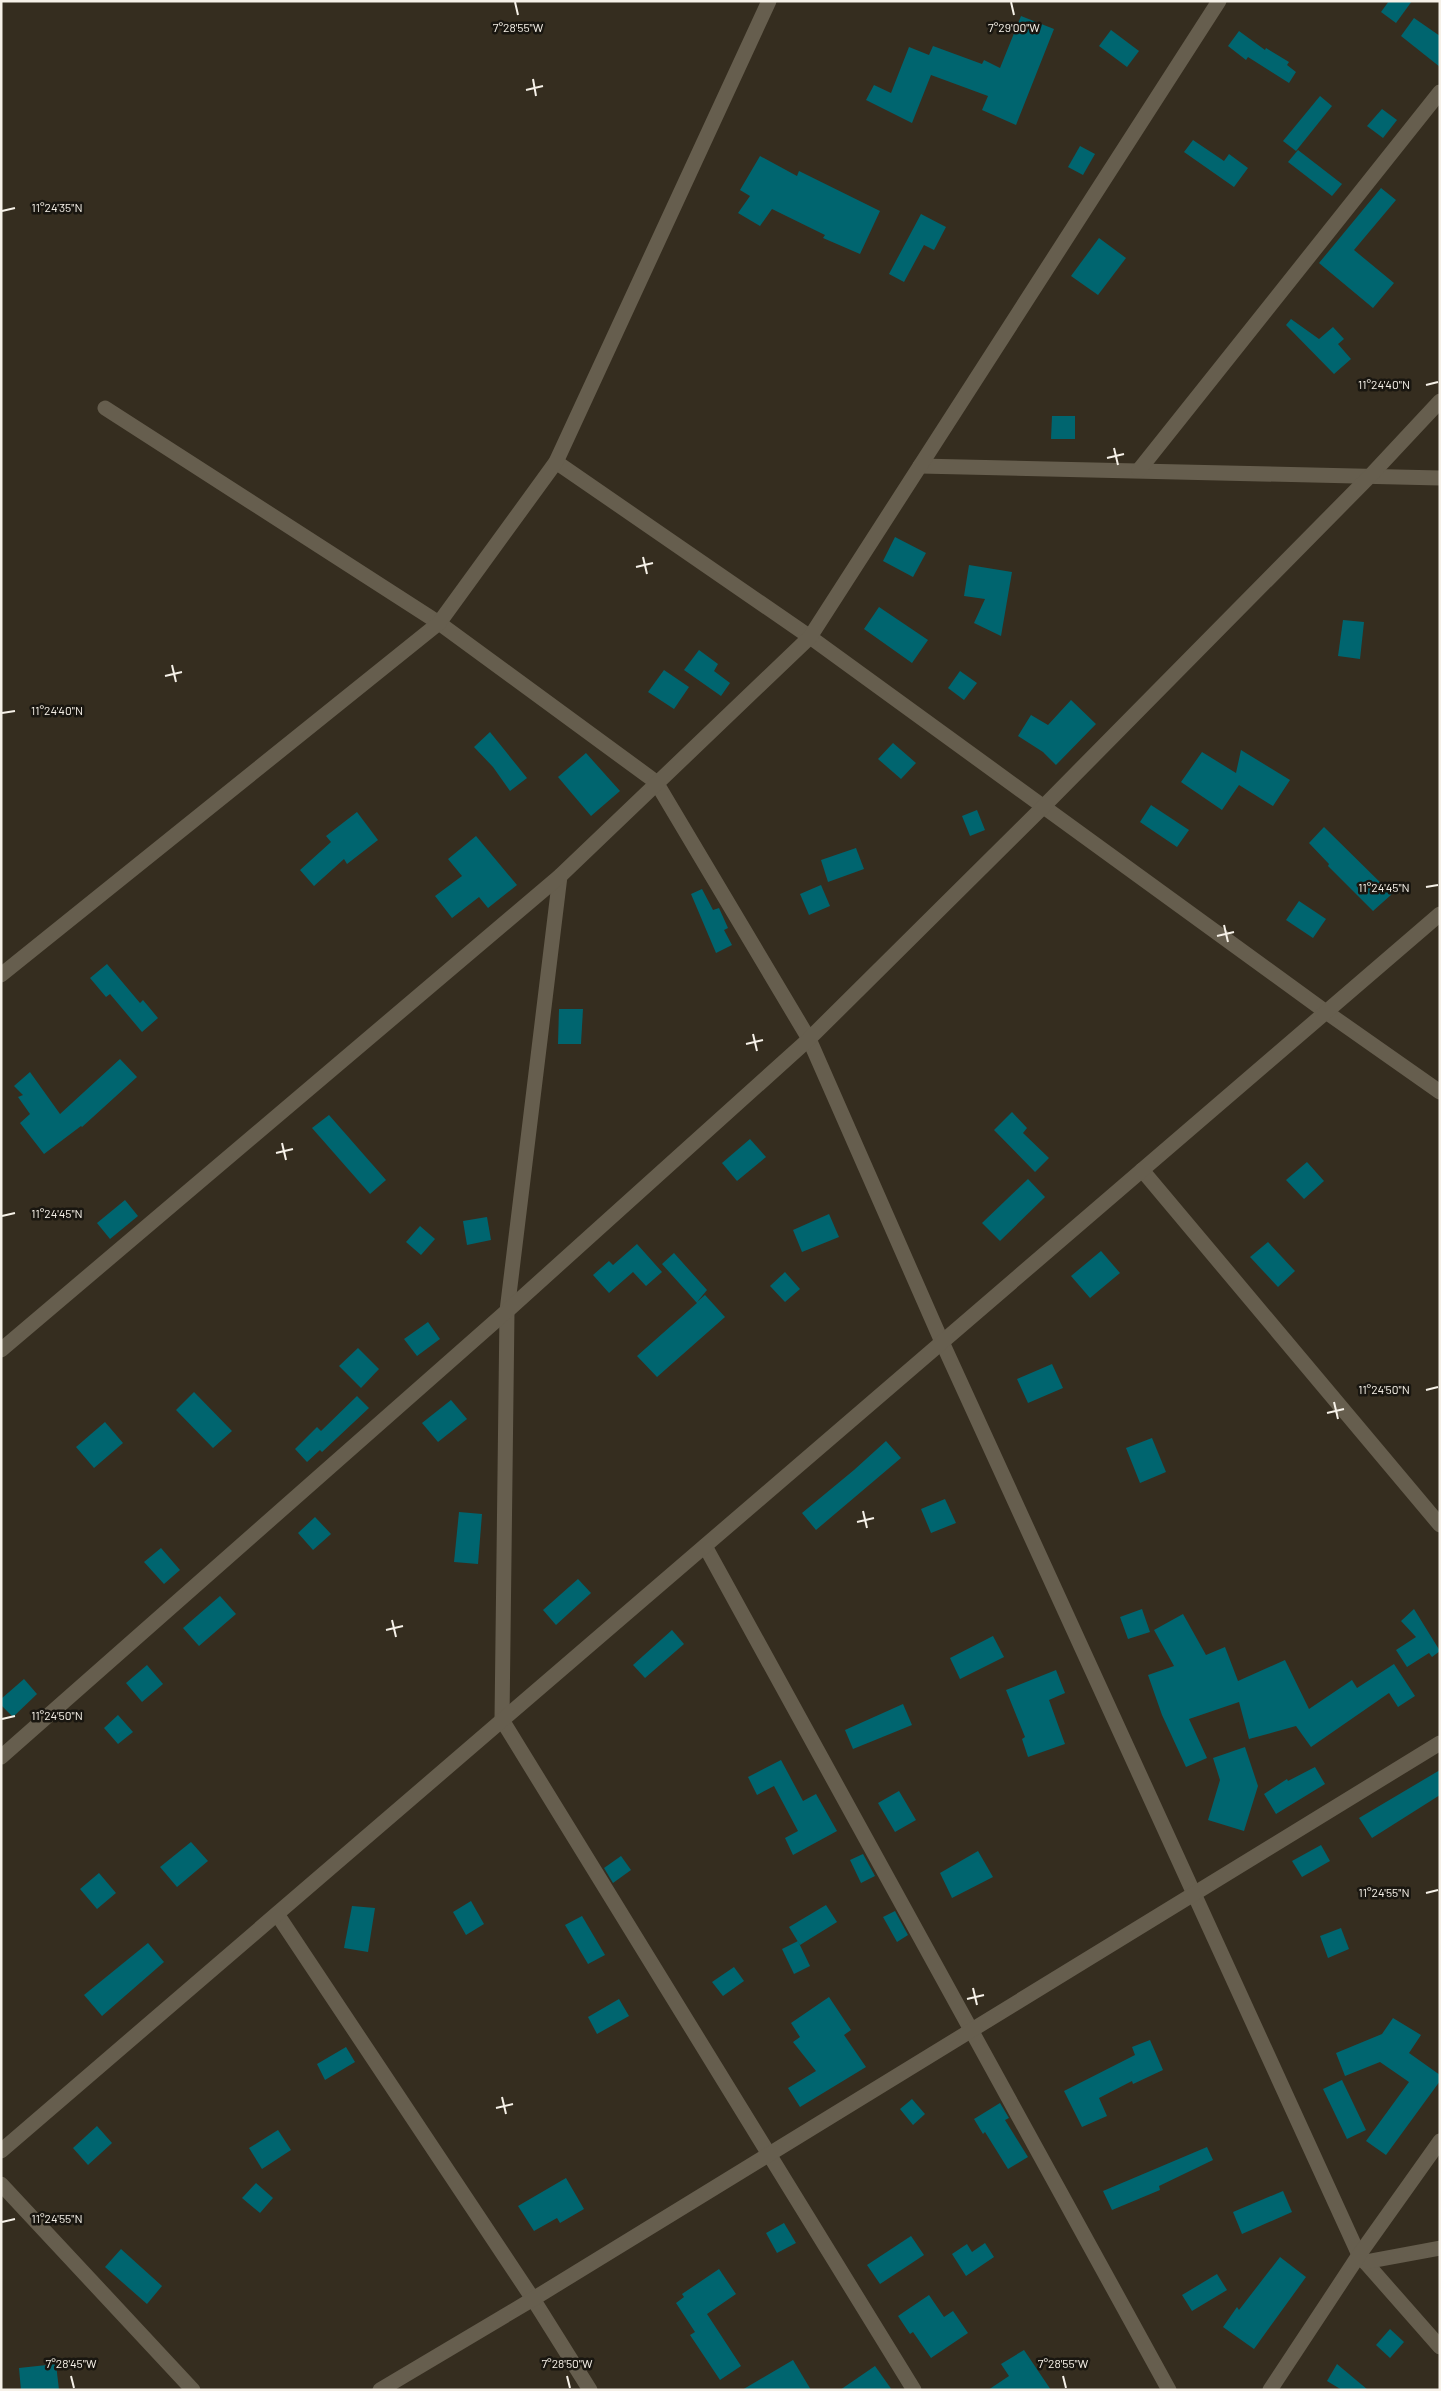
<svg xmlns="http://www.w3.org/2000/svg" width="1441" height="2391" viewBox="0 0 1441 2391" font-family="Barlow,sans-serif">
  <rect width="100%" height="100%" fill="#352d1f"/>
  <g fill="#00656f">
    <path d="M 1389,1 L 1412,1 L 1396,23 L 1381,12 Z"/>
    <path d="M 1021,16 L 1054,29 L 1016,125 L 982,110 L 988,96 L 931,75 L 912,123 L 866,100 L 874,85 L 891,93 L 909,47 L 929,55 L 933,46 L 982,64 L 984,60 L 1000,68 Z"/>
    <path d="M 1414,18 L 1440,36 L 1440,67 L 1401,36 Z"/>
    <path d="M 1111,30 L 1139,51 L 1127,67 L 1099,46 Z"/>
    <path d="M 1239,31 L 1265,50 L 1266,48 L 1289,62 L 1287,65 L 1296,72 L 1289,83 L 1248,57 L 1246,60 L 1228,46 Z"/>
    <path d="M 1320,96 L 1332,106 L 1296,151 L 1283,141 Z"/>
    <path d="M 1382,109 L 1397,120 L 1383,138 L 1367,126 Z"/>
    <path d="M 1193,140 L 1224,161 L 1229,154 L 1248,168 L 1234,187 L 1184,152 Z"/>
    <path d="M 1080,146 L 1095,154 L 1083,175 L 1068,167 Z"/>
    <path d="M 1298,150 L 1342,184 L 1332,196 L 1288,162 Z"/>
    <path d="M 760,156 L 797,176 L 799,171 L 880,211 L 860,254 L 823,238 L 825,235 L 772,209 L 760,226 L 738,213 L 750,196 L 740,190 Z"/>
    <path d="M 1381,188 L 1396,200 L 1354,250 L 1394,283 L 1373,308 L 1319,263 Z"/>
    <path d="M 921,214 L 946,227 L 934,250 L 924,245 L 904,282 L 889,274 Z"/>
    <path d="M 1099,238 L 1126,258 L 1098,295 L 1071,276 Z"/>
    <path d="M 1291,319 L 1319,339 L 1333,327 L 1344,339 L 1338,344 L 1351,359 L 1334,374 L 1286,325 Z"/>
    <path d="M 1052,416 L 1075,416 L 1075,439 L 1051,439 Z"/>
    <path d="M 895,537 L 926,553 L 913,577 L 883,561 Z"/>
    <path d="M 969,565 L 1012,572 L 1001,636 L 974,623 L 985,599 L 964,596 Z"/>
    <path d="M 879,607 L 928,640 L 912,663 L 864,629 Z"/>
    <path d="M 1343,620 L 1364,622 L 1360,659 L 1338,656 Z"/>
    <path d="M 699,650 L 718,664 L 714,671 L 730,683 L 721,696 L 684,670 Z"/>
    <path d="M 664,670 L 689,687 L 674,709 L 648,692 Z"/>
    <path d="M 960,671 L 977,683 L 964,700 L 948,688 Z"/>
    <path d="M 1071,700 L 1096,724 L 1056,765 L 1043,752 L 1018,736 L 1031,715 L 1048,725 Z"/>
    <path d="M 490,732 L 527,778 L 510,791 L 493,767 L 474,747 Z"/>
    <path d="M 893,743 L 916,763 L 901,779 L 878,759 Z"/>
    <path d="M 1241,750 L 1290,780 L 1273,806 L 1239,785 L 1222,810 L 1181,782 L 1202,752 L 1236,773 Z"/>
    <path d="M 586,753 L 620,791 L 591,816 L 558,777 Z"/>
    <path d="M 1151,805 L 1189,830 L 1177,847 L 1140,822 Z"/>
    <path d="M 977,810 L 985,830 L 970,836 L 962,816 Z"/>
    <path d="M 357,812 L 378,840 L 347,864 L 344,859 L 314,886 L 300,870 L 331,842 L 326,836 Z"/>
    <path d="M 1324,827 L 1392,894 L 1373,911 L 1328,866 L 1329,864 L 1309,843 Z"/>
    <path d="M 476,836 L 517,885 L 488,908 L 479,897 L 452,918 L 435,896 L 462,876 L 448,859 Z"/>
    <path d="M 856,848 L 864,869 L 828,882 L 821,860 Z"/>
    <path d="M 821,885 L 830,906 L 809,915 L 800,894 Z"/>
    <path d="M 702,889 L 713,910 L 719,908 L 728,928 L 724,930 L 732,945 L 716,953 L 691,894 Z"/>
    <path d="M 1299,901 L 1326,919 L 1313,938 L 1286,920 Z"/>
    <path d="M 107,964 L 140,1003 L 143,1000 L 158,1018 L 142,1032 L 110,994 L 106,997 L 90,978 Z"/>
    <path d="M 559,1009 L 583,1009 L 581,1044 L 558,1044 Z"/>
    <path d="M 120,1059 L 137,1077 L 82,1127 L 81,1126 L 44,1154 L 20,1123 L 30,1114 L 18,1097 L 23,1095 L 14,1086 L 30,1072 L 60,1114 Z"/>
    <path d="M 1012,1112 L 1027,1128 L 1023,1133 L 1049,1158 L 1035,1172 L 994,1130 Z"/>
    <path d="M 329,1115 L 386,1180 L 370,1194 L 312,1128 Z"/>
    <path d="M 750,1139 L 766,1157 L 737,1181 L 722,1163 Z"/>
    <path d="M 1307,1162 L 1324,1181 L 1304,1199 L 1286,1180 Z"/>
    <path d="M 1028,1179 L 1045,1197 L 1000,1241 L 982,1223 Z"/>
    <path d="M 125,1200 L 138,1216 L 110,1239 L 97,1223 Z"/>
    <path d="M 829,1214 L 839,1237 L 802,1252 L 793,1230 Z"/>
    <path d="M 487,1217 L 491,1240 L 467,1245 L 463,1221 Z"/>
    <path d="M 420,1226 L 435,1239 L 421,1255 L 406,1242 Z"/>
    <path d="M 1268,1242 L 1295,1271 L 1278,1287 L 1250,1257 Z"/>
    <path d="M 637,1244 L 662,1272 L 646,1286 L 633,1272 L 609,1293 L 593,1275 L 609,1261 L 613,1265 Z"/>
    <path d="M 1101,1251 L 1120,1273 L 1090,1298 L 1071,1276 Z"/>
    <path d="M 674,1253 L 707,1290 L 697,1302 L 705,1295 L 725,1317 L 657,1377 L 637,1356 L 697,1303 L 662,1264 Z"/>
    <path d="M 785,1272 L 800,1289 L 785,1302 L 770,1286 Z"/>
    <path d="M 428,1322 L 440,1339 L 417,1356 L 404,1339 Z"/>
    <path d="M 358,1348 L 379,1369 L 361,1388 L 339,1366 Z"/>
    <path d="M 1052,1364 L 1063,1388 L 1028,1403 L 1017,1379 Z"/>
    <path d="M 194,1392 L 232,1431 L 213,1448 L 176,1410 Z"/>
    <path d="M 357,1396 L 369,1408 L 322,1452 L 320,1450 L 307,1462 L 295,1449 L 317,1427 L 321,1431 Z"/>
    <path d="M 451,1400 L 467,1419 L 438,1442 L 422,1423 Z"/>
    <path d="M 105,1422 L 123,1443 L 94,1468 L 76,1447 Z"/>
    <path d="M 1152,1438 L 1166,1472 L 1140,1483 L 1126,1448 Z"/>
    <path d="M 886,1441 L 901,1458 L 816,1530 L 802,1513 L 854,1470 Z"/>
    <path d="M 945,1499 L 956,1523 L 931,1533 L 921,1509 Z"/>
    <path d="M 459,1512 L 482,1514 L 478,1564 L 454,1562 Z"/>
    <path d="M 315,1517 L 331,1534 L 313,1550 L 298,1533 Z"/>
    <path d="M 161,1548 L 180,1570 L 164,1584 L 144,1562 Z"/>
    <path d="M 578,1579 L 591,1593 L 556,1625 L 543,1610 Z"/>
    <path d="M 220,1596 L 236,1614 L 199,1646 L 183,1628 Z"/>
    <path d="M 1142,1609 L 1150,1632 L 1128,1639 L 1120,1617 Z"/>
    <path d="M 1414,1609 L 1440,1651 L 1432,1657 L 1429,1653 L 1407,1667 L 1396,1650 L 1416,1637 L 1401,1621 Z"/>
    <path d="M 1183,1614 L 1206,1655 L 1225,1647 L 1238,1681 L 1285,1660 L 1309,1709 L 1352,1680 L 1357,1688 L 1394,1664 L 1415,1696 L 1398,1707 L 1389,1693 L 1311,1747 L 1296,1726 L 1249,1739 L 1239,1702 L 1189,1719 L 1207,1758 L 1186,1767 L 1162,1715 L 1148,1675 L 1174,1666 L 1154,1630 Z"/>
    <path d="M 672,1630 L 684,1644 L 645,1678 L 633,1665 Z"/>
    <path d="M 993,1636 L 1004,1657 L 960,1679 L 950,1658 Z"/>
    <path d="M 147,1665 L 163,1684 L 142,1702 L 126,1683 Z"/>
    <path d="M 1056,1670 L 1065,1693 L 1049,1700 L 1065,1744 L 1028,1757 L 1022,1739 L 1025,1737 L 1006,1690 Z"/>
    <path d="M 24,1679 L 37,1694 L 13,1717 L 1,1705 L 1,1699 Z"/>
    <path d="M 903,1704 L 912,1725 L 853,1749 L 845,1730 Z"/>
    <path d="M 118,1715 L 133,1732 L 118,1744 L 104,1728 Z"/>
    <path d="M 1245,1747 L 1258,1786 L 1244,1831 L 1208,1820 L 1220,1780 L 1213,1758 Z"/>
    <path d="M 781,1760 L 803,1801 L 816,1794 L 837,1831 L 793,1855 L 785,1838 L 798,1831 L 774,1786 L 757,1795 L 748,1777 Z"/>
    <path d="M 1315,1767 L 1325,1784 L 1276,1814 L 1264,1794 L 1287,1779 L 1288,1781 Z"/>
    <path d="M 1440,1770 L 1440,1795 L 1372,1838 L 1359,1818 Z"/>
    <path d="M 899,1791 L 916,1820 L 895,1832 L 878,1803 Z"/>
    <path d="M 191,1842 L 208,1861 L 177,1887 L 160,1867 Z"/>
    <path d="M 1321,1845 L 1330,1861 L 1302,1877 L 1292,1861 Z"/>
    <path d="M 978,1851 L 993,1877 L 952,1898 L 940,1873 Z"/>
    <path d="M 863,1854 L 875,1876 L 861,1883 L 850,1860 Z"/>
    <path d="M 621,1856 L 631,1870 L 613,1883 L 604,1868 Z"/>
    <path d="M 99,1873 L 116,1893 L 97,1909 L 80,1889 Z"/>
    <path d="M 471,1901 L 484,1924 L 466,1935 L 453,1912 Z"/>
    <path d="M 826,1905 L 837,1922 L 800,1945 L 789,1927 Z"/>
    <path d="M 352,1906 L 375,1908 L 368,1952 L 344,1948 Z"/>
    <path d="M 895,1911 L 908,1935 L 897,1942 L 883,1917 Z"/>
    <path d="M 582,1916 L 605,1955 L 588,1964 L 565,1925 Z"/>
    <path d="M 1341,1928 L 1349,1949 L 1328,1958 L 1320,1936 Z"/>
    <path d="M 798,1941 L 810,1966 L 794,1974 L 782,1949 Z"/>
    <path d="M 148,1943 L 164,1962 L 102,2016 L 84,1995 Z"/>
    <path d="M 734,1967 L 744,1981 L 723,1996 L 712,1982 Z"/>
    <path d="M 829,1997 L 851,2030 L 844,2035 L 866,2067 L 800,2107 L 788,2088 L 816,2071 L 793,2042 L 800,2037 L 791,2023 Z"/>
    <path d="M 619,1999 L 629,2016 L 597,2034 L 588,2017 Z"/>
    <path d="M 1393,2018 L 1421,2035 L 1409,2053 L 1440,2075 L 1440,2081 L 1386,2155 L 1366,2141 L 1409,2082 L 1380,2062 L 1345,2076 L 1336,2053 L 1382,2034 Z"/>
    <path d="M 1150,2040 L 1163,2070 L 1133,2084 L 1132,2081 L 1099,2098 L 1107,2116 L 1082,2127 L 1064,2091 L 1135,2055 L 1132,2047 Z"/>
    <path d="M 346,2047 L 355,2062 L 325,2080 L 317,2064 Z"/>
    <path d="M 1342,2080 L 1366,2130 L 1347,2139 L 1323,2089 Z"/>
    <path d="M 912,2099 L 925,2114 L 913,2125 L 900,2109 Z"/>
    <path d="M 1000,2103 L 1009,2118 L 1005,2120 L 1028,2157 L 1008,2169 L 985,2132 L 983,2134 L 974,2119 Z"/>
    <path d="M 97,2126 L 112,2143 L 88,2165 L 73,2148 Z"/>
    <path d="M 278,2130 L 291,2150 L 262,2169 L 249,2148 Z"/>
    <path d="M 1207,2147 L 1213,2160 L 1159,2186 L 1160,2190 L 1112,2210 L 1103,2191 Z"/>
    <path d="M 566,2178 L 584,2209 L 560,2223 L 557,2218 L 534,2231 L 518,2206 Z"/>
    <path d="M 256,2183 L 273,2198 L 260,2213 L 242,2198 Z"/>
    <path d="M 1283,2191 L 1292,2212 L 1242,2234 L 1233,2212 Z"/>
    <path d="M 784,2223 L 796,2243 L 777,2253 L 766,2233 Z"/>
    <path d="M 911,2236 L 924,2255 L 880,2284 L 867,2265 Z"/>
    <path d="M 985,2243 L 994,2257 L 966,2276 L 952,2254 L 967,2244 L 972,2252 Z"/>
    <path d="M 121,2249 L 162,2286 L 147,2304 L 105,2267 Z"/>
    <path d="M 1280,2257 L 1306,2277 L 1254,2349 L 1223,2327 L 1237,2307 L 1239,2310 Z"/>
    <path d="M 719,2269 L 736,2294 L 707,2314 L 741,2366 L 720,2380 L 690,2335 L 695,2332 L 676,2303 L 684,2297 L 682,2294 Z"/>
    <path d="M 1217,2274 L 1227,2290 L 1192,2311 L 1182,2295 Z"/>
    <path d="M 929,2295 L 944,2317 L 953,2311 L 968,2333 L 931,2358 L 913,2332 L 910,2334 L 898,2316 Z"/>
    <path d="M 1390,2329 L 1404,2342 L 1390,2358 L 1376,2345 Z"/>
    <path d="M 1024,2350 L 1051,2390 L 988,2390 L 1009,2376 L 1001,2364 Z"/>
    <path d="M 793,2360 L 811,2390 L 742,2390 Z"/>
    <path d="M 56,2364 L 59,2390 L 21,2390 L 19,2368 Z"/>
    <path d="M 1337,2364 L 1368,2390 L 1342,2390 L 1327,2381 Z"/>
    <path d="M 875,2366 L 892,2390 L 840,2390 Z"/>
  </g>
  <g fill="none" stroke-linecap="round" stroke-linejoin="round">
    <g stroke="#665e4e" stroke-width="15">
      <path d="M 105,408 L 439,623 L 656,782 L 809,1039 L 942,1342 L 1359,2255 L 1440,2347"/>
      <path d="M 556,462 L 810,637 L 1326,1012 L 1440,1092"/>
      <path d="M 920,466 L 1440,478"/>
      <path d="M 1139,470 L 1440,92"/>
      <path d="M 560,876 L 507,1311 L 502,1720 L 914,2390"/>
      <path d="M 1,975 L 439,623 L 556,462 L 769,1"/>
      <path d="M 1142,1170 L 1440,1525"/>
      <path d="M 1,1350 L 560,876 L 810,637 L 1219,1"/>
      <path d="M 705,1546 L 1169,2390"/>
      <path d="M 1,1757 L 507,1311 L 809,1039 L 1044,806 L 1370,476 L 1440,401"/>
      <path d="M 277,1914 L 533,2299 L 590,2390"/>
      <path d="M 1,2151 L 1440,914"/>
      <path d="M 1,2184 L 193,2390"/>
      <path d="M 1365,2262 L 1440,2248"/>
      <path d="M 380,2390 L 533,2299 L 1440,1743"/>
      <path d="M 1270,2390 L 1359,2255 L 1440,2141"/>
    </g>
  </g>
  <path fill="none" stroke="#f6f1e8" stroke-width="2" d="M 515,2 L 518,15M 1011,2 L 1014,15M 533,79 L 536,96M 526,90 L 543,86M 2,211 L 15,208M 1426,385 L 1438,382M 1114,448 L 1118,465M 1107,458 L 1124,454M 643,557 L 647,574M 636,567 L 653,563M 172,665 L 176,682M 165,676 L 182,672M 2,713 L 15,711M 1426,887 L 1438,885M 1224,925 L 1228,942M 1217,936 L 1234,932M 753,1034 L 757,1051M 746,1044 L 763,1040M 282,1143 L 286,1160M 276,1153 L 293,1149M 2,1216 L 15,1213M 1426,1390 L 1438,1387M 1334,1402 L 1338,1419M 1327,1413 L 1344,1409M 863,1511 L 867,1528M 857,1522 L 874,1518M 392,1620 L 396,1637M 386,1630 L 403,1626M 2,1719 L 15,1716M 1426,1893 L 1438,1890M 973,1988 L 977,2005M 967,1999 L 984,1995M 502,2097 L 506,2114M 496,2108 L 513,2104M 2,2222 L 15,2219M 71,2376 L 74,2388M 567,2376 L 570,2388M 1063,2376 L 1066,2388"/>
  <g font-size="12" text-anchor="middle" fill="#f6f1e8" stroke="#191610" stroke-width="5" stroke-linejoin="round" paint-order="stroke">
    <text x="518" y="32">7°28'55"W</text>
    <text x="1014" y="32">7°29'00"W</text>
    <text x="57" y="212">11°24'35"N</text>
    <text x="1384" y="389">11°24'40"N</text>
    <text x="57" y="715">11°24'40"N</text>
    <text x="1384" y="892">11°24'45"N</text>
    <text x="57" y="1218">11°24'45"N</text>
    <text x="1384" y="1394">11°24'50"N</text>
    <text x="57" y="1720">11°24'50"N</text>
    <text x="1384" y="1897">11°24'55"N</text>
    <text x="57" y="2223">11°24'55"N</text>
    <text x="71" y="2368">7°28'45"W</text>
    <text x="567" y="2368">7°28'50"W</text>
    <text x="1063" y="2368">7°28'55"W</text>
  </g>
  <rect width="1441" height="2391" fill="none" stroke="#f6f1e8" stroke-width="5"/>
</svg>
